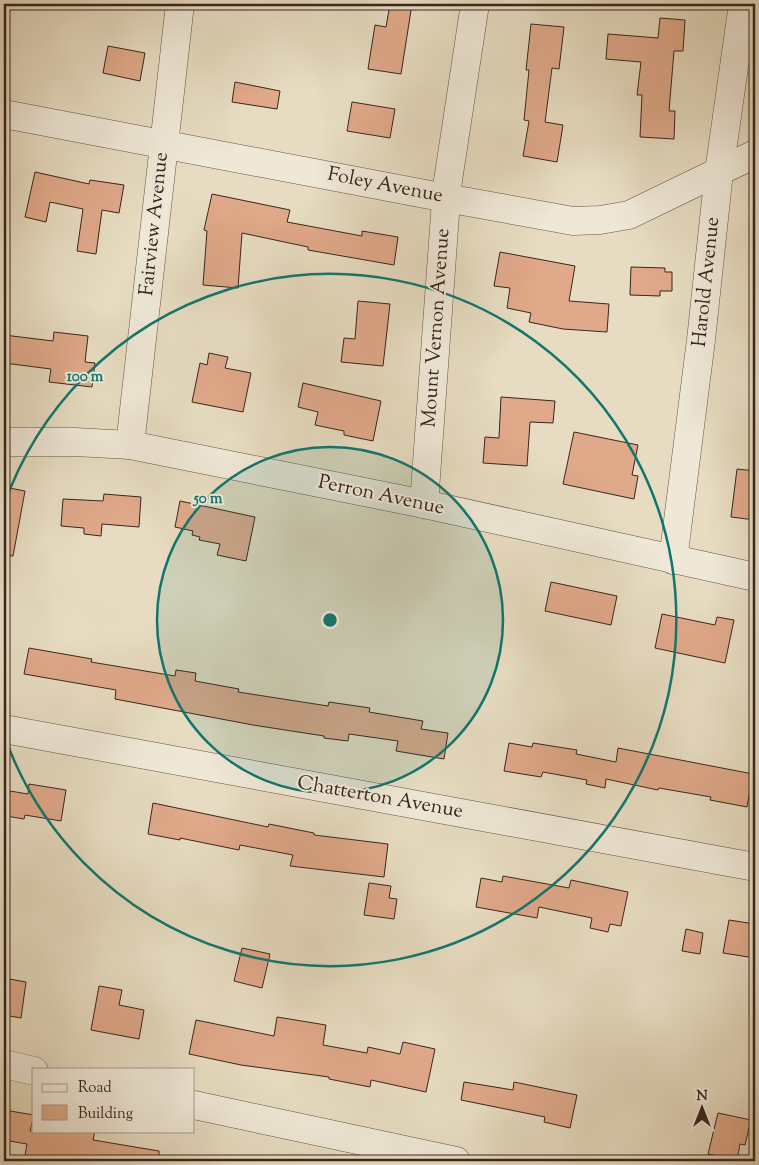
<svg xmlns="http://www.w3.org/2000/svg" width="759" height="1165" viewBox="0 0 759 1165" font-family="'Sorts Mill Goudy',serif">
  <rect width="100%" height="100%" fill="#e7dcc1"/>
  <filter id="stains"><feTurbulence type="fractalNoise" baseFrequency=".004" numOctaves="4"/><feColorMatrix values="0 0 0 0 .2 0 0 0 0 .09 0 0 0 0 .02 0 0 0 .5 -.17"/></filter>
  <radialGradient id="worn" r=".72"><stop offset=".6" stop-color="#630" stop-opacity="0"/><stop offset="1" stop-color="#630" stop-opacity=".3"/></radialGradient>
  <g fill="#e0a98a" stroke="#38261e">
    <path d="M 390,4 L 412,4 L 401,74 L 368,69 L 375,25 L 386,27 Z"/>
    <path d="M 660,18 L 685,20 L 683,51 L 674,51 L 669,111 L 675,111 L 674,139 L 640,137 L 642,95 L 637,95 L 641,62 L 606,59 L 608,34 L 658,38 Z"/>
    <path d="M 531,24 L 564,27 L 559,69 L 552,68 L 545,122 L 563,125 L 557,162 L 523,156 L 529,121 L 524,120 L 529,70 L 526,70 Z"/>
    <path d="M 108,46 L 145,53 L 140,81 L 103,73 Z"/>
    <path d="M 235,82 L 280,91 L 277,109 L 232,102 Z"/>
    <path d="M 352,102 L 395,109 L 390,138 L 347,131 Z"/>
    <path d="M 35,172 L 89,184 L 90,180 L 124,185 L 119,213 L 102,210 L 96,254 L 77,251 L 83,209 L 50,202 L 46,222 L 25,217 Z"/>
    <path d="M 212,194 L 290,210 L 287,222 L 362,236 L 362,231 L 398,237 L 394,265 L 308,250 L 308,247 L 242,233 L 238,288 L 203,285 L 207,231 L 204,230 Z"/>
    <path d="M 500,252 L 575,266 L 569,301 L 609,304 L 607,332 L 563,329 L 529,322 L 531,313 L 507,308 L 510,288 L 494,286 Z"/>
    <path d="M 631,267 L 665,268 L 665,272 L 672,272 L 672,291 L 660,291 L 660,296 L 630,295 Z"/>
    <path d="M 358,301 L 390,304 L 383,366 L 341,362 L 344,338 L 355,339 Z"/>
    <path d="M 54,332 L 88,336 L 85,362 L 95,363 L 92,387 L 49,382 L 51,369 L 4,363 L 4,335 L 53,341 Z"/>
    <path d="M 209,353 L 228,357 L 225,368 L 251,373 L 243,412 L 192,402 L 200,363 L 207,365 Z"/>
    <path d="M 303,383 L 381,401 L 373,441 L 344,435 L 344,431 L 315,425 L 318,412 L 298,407 Z"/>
    <path d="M 501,397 L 555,401 L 553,423 L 530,422 L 527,466 L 483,463 L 485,437 L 499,438 Z"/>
    <path d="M 574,432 L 638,445 L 632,475 L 638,476 L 634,499 L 563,484 Z"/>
    <path d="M 737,469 L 755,471 L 755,520 L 731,517 Z"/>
    <path d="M 4,487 L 25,491 L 13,556 L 4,555 Z"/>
    <path d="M 104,494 L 141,497 L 139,527 L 102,524 L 101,536 L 84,534 L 84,528 L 61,526 L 63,499 L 103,501 Z"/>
    <path d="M 180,501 L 255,517 L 246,561 L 217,555 L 220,544 L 199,540 L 200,537 L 192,535 L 193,531 L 175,527 Z"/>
    <path d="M 551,582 L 617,596 L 611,625 L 545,611 Z"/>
    <path d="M 662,614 L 715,625 L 717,617 L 734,620 L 725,663 L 655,648 Z"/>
    <path d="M 29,648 L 92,659 L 91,662 L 175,676 L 176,670 L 196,673 L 195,681 L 239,689 L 238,692 L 328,706 L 329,702 L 370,708 L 369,712 L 423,721 L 421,729 L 448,733 L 444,759 L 396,751 L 398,741 L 349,734 L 348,741 L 324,738 L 324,736 L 253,725 L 115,699 L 116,690 L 24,674 Z"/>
    <path d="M 509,743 L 532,747 L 533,743 L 577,750 L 576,754 L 616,762 L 618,748 L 753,774 L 747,807 L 710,800 L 711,797 L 659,788 L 658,790 L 606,779 L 605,788 L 586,784 L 587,780 L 543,772 L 541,777 L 504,771 Z"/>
    <path d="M 29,784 L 66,790 L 61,821 L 25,815 L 24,819 L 6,816 L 10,791 L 28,794 Z"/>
    <path d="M 153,803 L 268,827 L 269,824 L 314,833 L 314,835 L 388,844 L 384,877 L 290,866 L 293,855 L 240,845 L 239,850 L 180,838 L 180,840 L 148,834 Z"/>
    <path d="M 503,876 L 569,888 L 571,880 L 628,892 L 621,926 L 610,924 L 608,932 L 590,928 L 592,918 L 539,907 L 537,918 L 476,907 L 481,878 L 502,882 Z"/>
    <path d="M 369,883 L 391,886 L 389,898 L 397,899 L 394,919 L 364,915 Z"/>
    <path d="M 729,920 L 755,924 L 755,958 L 723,953 Z"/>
    <path d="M 686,929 L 703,933 L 700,954 L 682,951 Z"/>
    <path d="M 242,948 L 270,954 L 262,988 L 234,981 Z"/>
    <path d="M 4,978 L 26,982 L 21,1018 L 4,1015 Z"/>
    <path d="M 99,986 L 122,990 L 119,1005 L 144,1010 L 139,1039 L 91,1030 Z"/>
    <path d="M 277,1017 L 326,1025 L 323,1045 L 367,1053 L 368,1047 L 400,1054 L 403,1042 L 435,1049 L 426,1092 L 371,1080 L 370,1087 L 329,1079 L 329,1077 L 241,1065 L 189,1054 L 196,1020 L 274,1036 Z"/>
    <path d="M 464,1082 L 513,1090 L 514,1082 L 577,1095 L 570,1128 L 544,1122 L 545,1117 L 461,1100 Z"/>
    <path d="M 4,1110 L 34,1115 L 30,1131 L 95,1131 L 93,1140 L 159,1151 L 159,1161 L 24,1161 L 27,1144 L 4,1140 Z"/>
    <path d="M 718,1113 L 751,1120 L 745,1145 L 740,1144 L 737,1160 L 708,1154 Z"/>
  </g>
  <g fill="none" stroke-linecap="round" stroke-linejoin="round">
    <defs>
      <g id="minor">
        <path d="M 4,114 L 446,198 L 573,221 L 600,220 L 629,215 L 755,154"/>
        <path d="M 4,442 L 75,442 L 130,445 L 424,504 L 755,577"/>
        <path d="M 130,445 L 180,4"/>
        <path d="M 424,504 L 447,187 L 475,4"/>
        <path d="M 673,560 L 701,340 L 719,172 L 743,4"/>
        <path d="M 4,729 L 755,867"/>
        <path d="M 4,1064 L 34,1071"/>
        <path d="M 194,1105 L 456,1161"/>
      </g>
    </defs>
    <use href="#minor" stroke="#645447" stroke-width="29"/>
    <use href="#minor" stroke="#efe8d7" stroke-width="28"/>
  </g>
  <circle cx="330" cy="620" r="173" fill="#0f766e" fill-opacity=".12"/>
  <g fill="none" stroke="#0f766e" stroke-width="2.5">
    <circle cx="330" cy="620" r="173"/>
    <path d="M4 505A346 346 0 1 1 4 735"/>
  </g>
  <g text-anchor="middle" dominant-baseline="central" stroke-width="4" stroke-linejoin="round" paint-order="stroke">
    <g font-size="20" fill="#38261e" stroke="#efe8d7">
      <text transform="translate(385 186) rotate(11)">Foley Avenue</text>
      <text transform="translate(155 224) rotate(-84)">Fairview Avenue</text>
      <text transform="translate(707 282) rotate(-84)">Harold Avenue</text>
      <text transform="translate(437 328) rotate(-86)">Mount Vernon Avenue</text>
      <text transform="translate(381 496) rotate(12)">Perron Avenue</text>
      <text transform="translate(380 798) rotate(10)">Chatterton Avenue</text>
    </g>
  </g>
  <circle cx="330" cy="620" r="8" fill="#0f766e" stroke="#efe8d7" stroke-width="2.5"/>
  <g font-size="15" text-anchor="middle" font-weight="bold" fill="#0f766e" stroke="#efe8d7" stroke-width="4" stroke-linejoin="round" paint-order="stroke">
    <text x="85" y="381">100 m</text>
    <text x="208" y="503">50 m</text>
  </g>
  <rect width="759" height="1165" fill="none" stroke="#e7dcc1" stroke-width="20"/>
  <rect x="5" y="5" width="749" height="1155" fill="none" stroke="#38261e" stroke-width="2.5"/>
  <rect x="10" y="10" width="739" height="1145" fill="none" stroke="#38261e"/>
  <rect x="32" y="1068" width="162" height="65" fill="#efe8d7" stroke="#a69a8d"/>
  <rect x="42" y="1084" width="25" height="8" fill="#efe8d7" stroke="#a69a8d"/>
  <text x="78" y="1092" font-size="15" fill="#38261e">Road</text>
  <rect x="42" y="1105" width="25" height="15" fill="#e0a98a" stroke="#a69a8d"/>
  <text x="78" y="1118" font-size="15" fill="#38261e">Building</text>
  <g transform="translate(702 1108)" stroke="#efe8d7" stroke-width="4" paint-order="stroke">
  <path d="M0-4L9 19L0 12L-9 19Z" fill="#38261e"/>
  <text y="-8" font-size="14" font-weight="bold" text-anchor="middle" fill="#38261e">N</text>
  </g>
  <rect width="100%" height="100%" filter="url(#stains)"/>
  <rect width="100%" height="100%" fill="url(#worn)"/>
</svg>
